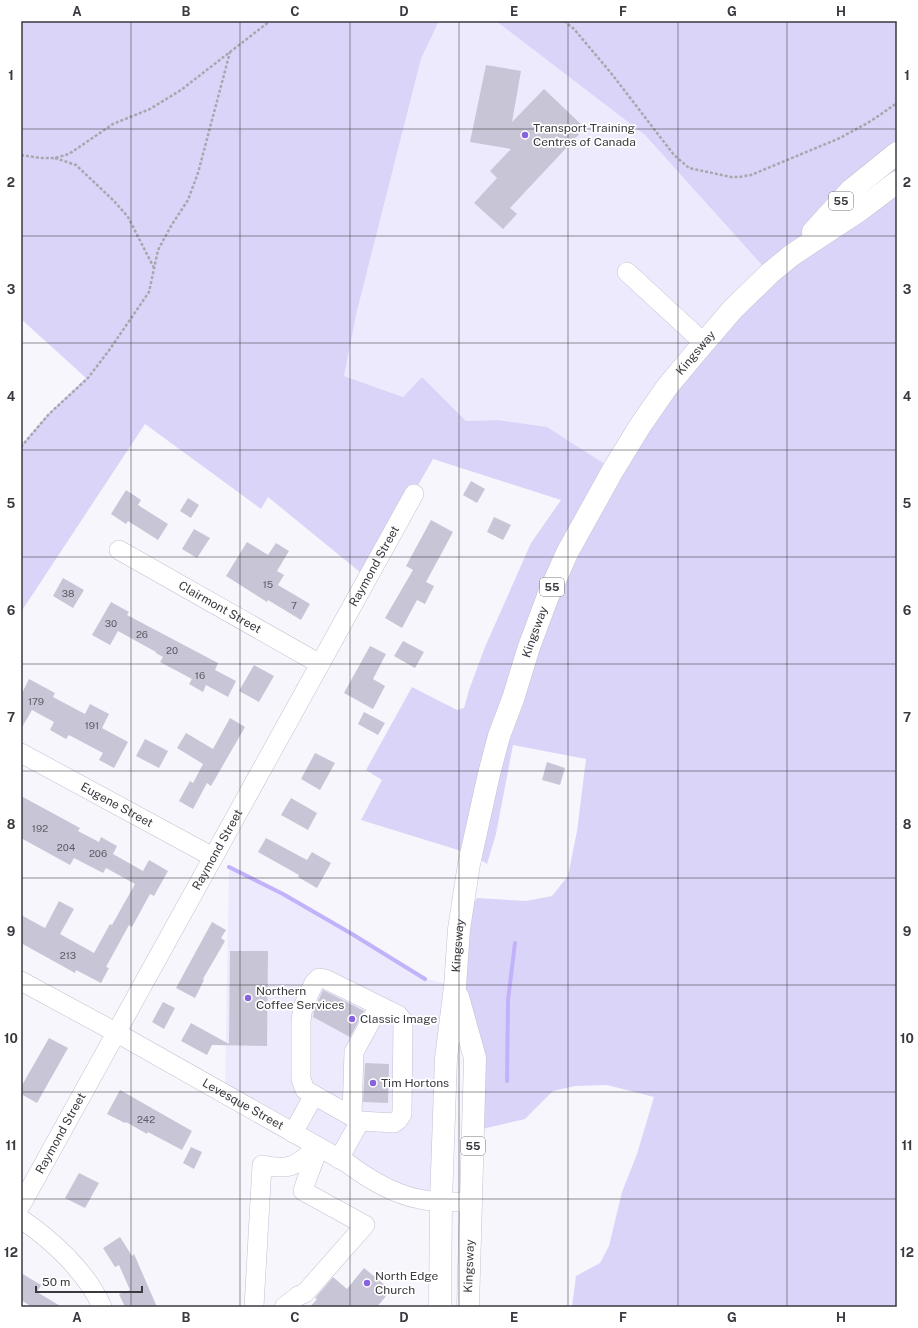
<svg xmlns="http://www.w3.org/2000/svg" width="918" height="1328" viewBox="0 0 918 1328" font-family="'Public Sans',sans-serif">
  <rect width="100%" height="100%" fill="#f7f6fd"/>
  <g fill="#eeeafe">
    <path d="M 439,21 L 496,21 L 645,135 L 771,274 L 614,470 L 497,420 L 466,421 L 422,377 L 403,397 L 344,376 L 357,311 L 421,59 Z"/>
    <path d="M 229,866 L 283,894 L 353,933 L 425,978 L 455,987 L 441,1202 L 428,1201 L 225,1093 Z"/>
  </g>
  <path fill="#dbd4f9" d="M 21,21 L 439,21 L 421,59 L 357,311 L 344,376 L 403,397 L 422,377 L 466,421 L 497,420 L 547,427 L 614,470 L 770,274 L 645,135 L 496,21 L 897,21 L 897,1307 L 572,1307 L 576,1276 L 600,1263 L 609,1246 L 622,1192 L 637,1154 L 654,1097 L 607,1085 L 575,1086 L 553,1091 L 525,1119 L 474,1131 L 455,987 L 459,929 L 477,898 L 526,901 L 552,896 L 568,876 L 577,831 L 586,759 L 513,745 L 496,834 L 487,864 L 471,854 L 361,820 L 382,780 L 366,770 L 412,687 L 457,710 L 464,708 L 469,690 L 485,647 L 531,543 L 561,500 L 433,459 L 366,577 L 268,497 L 261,509 L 145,424 L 21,612 L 21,445 L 48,414 L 86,378 L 21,319 Z"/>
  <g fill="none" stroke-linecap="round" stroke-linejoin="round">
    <g stroke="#c2b2fa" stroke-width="4">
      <path d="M 229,867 L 283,894 L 352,934 L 425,979"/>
      <path d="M 507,1081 L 508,1000 L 515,943"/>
    </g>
  </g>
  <g fill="#c8c5d6">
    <path d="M 486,65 L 521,71 L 512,122 L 544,89 L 585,128 L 510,208 L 517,214 L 503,229 L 474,203 L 497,178 L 490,171 L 511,149 L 470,142 Z"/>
    <path d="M 471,481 L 485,489 L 477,503 L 463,495 Z"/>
    <path d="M 126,490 L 141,500 L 138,505 L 168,524 L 158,540 L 128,521 L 126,524 L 111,514 Z"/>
    <path d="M 188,498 L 199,505 L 191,518 L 180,511 Z"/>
    <path d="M 494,517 L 511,525 L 503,540 L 487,532 Z"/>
    <path d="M 431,520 L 453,532 L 426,582 L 434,586 L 425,604 L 417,600 L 402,628 L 385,618 L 413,570 L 406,566 Z"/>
    <path d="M 194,529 L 210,538 L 197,558 L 182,549 Z"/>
    <path d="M 247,542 L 268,555 L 276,543 L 289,551 L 277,571 L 284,575 L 278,585 L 310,604 L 301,620 L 268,600 L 267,602 L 226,576 Z"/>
    <path d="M 63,578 L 84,590 L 73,608 L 53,596 Z"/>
    <path d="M 111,602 L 129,612 L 127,615 L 218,663 L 215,670 L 236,681 L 228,697 L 206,685 L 203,692 L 189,684 L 192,679 L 160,662 L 163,657 L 156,653 L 156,652 L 118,631 L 110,645 L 92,635 Z"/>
    <path d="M 403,641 L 424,652 L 415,668 L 394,656 Z"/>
    <path d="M 370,646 L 386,654 L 373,679 L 385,686 L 373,709 L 344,693 Z"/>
    <path d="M 254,665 L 274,676 L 259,702 L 239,691 Z"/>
    <path d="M 29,679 L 55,693 L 53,697 L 85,714 L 90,704 L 109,714 L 102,728 L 128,742 L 114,768 L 99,760 L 103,753 L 69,735 L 66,739 L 50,730 L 54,722 L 32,710 L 21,729 L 21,695 Z"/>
    <path d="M 364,712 L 385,723 L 378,735 L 358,724 Z"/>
    <path d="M 230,718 L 245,727 L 211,786 L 207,783 L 193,809 L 179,801 L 190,781 L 193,783 L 203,764 L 177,748 L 186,733 L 213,749 Z"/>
    <path d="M 145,739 L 168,751 L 159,768 L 136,756 Z"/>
    <path d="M 315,753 L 335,763 L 320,790 L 301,779 Z"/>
    <path d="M 547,762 L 565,768 L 560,785 L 542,780 Z"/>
    <path d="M 21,796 L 80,828 L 78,831 L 99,842 L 101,837 L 117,846 L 113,854 L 143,871 L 149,860 L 168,871 L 154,896 L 150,894 L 132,927 L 129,925 L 106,967 L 109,968 L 101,983 L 76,970 L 75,973 L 21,943 L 21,915 L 45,928 L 59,901 L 74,909 L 60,934 L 94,953 L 110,924 L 112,925 L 135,884 L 106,868 L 103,873 L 74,858 L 70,865 L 21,838 Z"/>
    <path d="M 291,798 L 317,813 L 308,830 L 281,815 Z"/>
    <path d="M 266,838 L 307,860 L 312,852 L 331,863 L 317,888 L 298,877 L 299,875 L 258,852 Z"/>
    <path d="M 212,922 L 226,930 L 221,938 L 225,941 L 203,979 L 204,980 L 195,998 L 176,988 Z"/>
    <path d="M 230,951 L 268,951 L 267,1046 L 212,1045 L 207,1055 L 181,1041 L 191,1023 L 229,1044 Z"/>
    <path d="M 323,990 L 364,1011 L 350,1037 L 313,1017 L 314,1010 Z"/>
    <path d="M 163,1002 L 175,1008 L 164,1029 L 152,1022 Z"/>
    <path d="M 49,1038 L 68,1048 L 37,1103 L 21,1094 L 21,1087 Z"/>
    <path d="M 365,1063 L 389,1064 L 388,1103 L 363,1102 Z"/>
    <path d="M 120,1090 L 192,1131 L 182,1150 L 148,1132 L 147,1134 L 126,1122 L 125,1123 L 107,1114 Z"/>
    <path d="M 191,1147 L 202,1152 L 194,1169 L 183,1163 Z"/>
    <path d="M 79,1173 L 99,1183 L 85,1208 L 65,1198 Z"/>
    <path d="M 120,1237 L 132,1256 L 134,1254 L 157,1307 L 125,1307 L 119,1294 L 130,1290 L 119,1265 L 115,1267 L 103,1248 Z"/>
    <path d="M 364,1268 L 391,1290 L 377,1307 L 310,1307 L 317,1299 L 315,1298 L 333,1277 L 347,1289 Z"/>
    <path d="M 21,1273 L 41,1285 L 37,1292 L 62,1307 L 32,1307 L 21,1300 Z"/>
  </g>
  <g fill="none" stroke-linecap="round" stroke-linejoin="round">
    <defs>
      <g id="minor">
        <path d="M 627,272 L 704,343"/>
        <path id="s1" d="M 119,550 L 320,664"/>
        <path id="s2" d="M 21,753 L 213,857"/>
        <path d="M 319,978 L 325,979 L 398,1015 L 403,1021 L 402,1114 L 398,1120 L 394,1123 L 360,1121 L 305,1090 L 301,1079 L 301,1020 L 303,1007 L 314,983 Z"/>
        <path id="s3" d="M 21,981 L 117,1033 L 347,1163 C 367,1178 393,1194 419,1199 C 436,1203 454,1202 472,1202"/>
        <path d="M 352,1116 L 354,1052 L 379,1006"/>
        <path d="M 293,1133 L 314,1095"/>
        <path d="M 339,1159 L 360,1121"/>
        <path id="s4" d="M 21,1205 L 414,494"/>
        <path d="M 21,1219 C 52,1240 87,1272 102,1307"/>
        <path d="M 254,1307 L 262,1165 C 292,1171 296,1165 318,1147"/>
        <path d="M 284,1307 L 298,1296 L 305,1293 L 365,1225 L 303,1191 C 307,1176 314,1163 318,1147"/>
      </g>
      <g id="major">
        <path d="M 813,232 L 851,190 L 897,153"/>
        <path d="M 458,997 L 475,1058 L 468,1307"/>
        <path id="s5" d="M 440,1307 L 441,1202 L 446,1058 L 455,987 L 459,929 L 469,864 L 489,774 L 499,736 L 513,699 L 529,647 L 548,596 L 567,553 L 613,470 L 640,426 L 667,387 L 697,351 L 733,309 L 770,273 L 792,255 L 860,210 L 897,182"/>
      </g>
    </defs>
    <use href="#minor" stroke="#c3c0d1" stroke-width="20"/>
    <use href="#major" stroke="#c3c0d1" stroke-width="23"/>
    <g stroke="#a8a7ad" stroke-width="2.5" stroke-dasharray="3 2" stroke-linecap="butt">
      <path d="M 564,21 L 574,29 L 611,73 L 674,155 L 689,168 L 731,177 L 739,177 L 751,175 L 840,138 L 871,121 L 897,103"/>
      <path d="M 21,155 L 40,158 L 55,158 L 69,154 L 113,124 L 150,109 L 181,90 L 270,21"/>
      <path d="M 55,158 L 76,165 L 114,201 L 128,217 L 154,268"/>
      <path d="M 21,447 L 49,414 L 88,378 L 110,349 L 149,292 L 158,250 L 171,226 L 188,200 L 198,173 L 230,52"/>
    </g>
    <use href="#minor" stroke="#fff" stroke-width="19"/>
    <use href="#major" stroke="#fff" stroke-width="22"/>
  </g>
  <path fill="none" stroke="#3a393f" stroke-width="1" stroke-opacity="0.55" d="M 131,21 L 131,1307M 240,21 L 240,1307M 350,21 L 350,1307M 459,21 L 459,1307M 568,21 L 568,1307M 678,21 L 678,1307M 787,21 L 787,1307M 21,129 L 897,129M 21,236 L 897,236M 21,343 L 897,343M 21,450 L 897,450M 21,557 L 897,557M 21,664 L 897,664M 21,771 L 897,771M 21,878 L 897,878M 21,985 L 897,985M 21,1092 L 897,1092M 21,1199 L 897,1199"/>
  <g fill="#8863de" stroke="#fff" stroke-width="1.5">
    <circle cx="525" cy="135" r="4"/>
    <circle cx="248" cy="998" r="4"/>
    <circle cx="352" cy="1019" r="4"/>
    <circle cx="373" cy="1083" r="4"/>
    <circle cx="367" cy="1283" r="4"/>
  </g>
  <g text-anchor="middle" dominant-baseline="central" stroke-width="3.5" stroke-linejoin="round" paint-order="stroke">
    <g font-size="10" fill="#5e5c65">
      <text x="268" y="584">15</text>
      <text x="68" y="593">38</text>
      <text x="294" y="605">7</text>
      <text x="111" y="623">30</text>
      <text x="142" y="634">26</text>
      <text x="172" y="650">20</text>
      <text x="200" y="675">16</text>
      <text x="36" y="701">179</text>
      <text x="92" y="725">191</text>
      <text x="40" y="828">192</text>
      <text x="66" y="847">204</text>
      <text x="98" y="853">206</text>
      <text x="68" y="955">213</text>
      <text x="146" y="1119">242</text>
    </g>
    <g fill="#fff" stroke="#757479" stroke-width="1">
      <rect x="829" y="192" width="24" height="18" rx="3"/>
      <rect x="540" y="578" width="24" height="18" rx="3"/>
      <rect x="461" y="1137" width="24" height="18" rx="3"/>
    </g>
    <g font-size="11" font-weight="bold" fill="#3a393f">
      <text x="841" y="201">55</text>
      <text x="552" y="587">55</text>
      <text x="473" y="1146">55</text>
    </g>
    <g font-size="12" fill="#3a393f" stroke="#fff" text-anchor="start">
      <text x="533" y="128">Transport Training<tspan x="533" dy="14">Centres of Canada</tspan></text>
      <text x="256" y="991">Northern<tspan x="256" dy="14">Coffee Services</tspan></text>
      <text x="360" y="1019">Classic Image</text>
      <text x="381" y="1083">Tim Hortons</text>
      <text x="375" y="1276">North Edge<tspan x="375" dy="14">Church</tspan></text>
    </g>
    <g font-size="12" fill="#3a393f" stroke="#fff">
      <text stroke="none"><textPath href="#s5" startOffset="1010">Kingsway</textPath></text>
      <text stroke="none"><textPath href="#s4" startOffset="730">Raymond Street</textPath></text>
      <text stroke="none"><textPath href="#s1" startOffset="116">Clairmont Street</textPath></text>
      <text stroke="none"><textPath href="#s5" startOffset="686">Kingsway</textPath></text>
      <text stroke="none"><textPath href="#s2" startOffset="109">Eugene Street</textPath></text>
      <text stroke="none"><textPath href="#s4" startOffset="406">Raymond Street</textPath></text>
      <text stroke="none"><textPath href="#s5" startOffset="362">Kingsway</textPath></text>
      <text stroke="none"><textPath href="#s3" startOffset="254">Levesque Street</textPath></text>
      <text stroke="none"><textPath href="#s4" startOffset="82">Raymond Street</textPath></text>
      <text transform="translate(469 1266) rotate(-88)">Kingsway</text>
    </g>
  </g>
  <rect width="918" height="1328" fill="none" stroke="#ffffff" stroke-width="44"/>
  <path d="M36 1286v6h106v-6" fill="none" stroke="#3a393f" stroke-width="2"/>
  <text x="42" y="1286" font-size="12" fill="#3a393f" stroke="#ffffff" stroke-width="3" paint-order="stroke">50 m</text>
  <rect x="22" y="22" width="874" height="1284" fill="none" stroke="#3a393f" stroke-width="1.5"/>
  <g font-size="13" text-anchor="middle" font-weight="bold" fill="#3a393f">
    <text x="77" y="16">A</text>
    <text x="186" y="16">B</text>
    <text x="295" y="16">C</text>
    <text x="404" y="16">D</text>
    <text x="514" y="16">E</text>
    <text x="623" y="16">F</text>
    <text x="732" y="16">G</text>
    <text x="841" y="16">H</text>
    <text x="11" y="80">1</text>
    <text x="907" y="80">1</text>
    <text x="11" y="187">2</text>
    <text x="907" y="187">2</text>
    <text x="11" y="294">3</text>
    <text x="907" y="294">3</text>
    <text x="11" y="401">4</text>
    <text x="907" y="401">4</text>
    <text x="11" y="508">5</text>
    <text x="907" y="508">5</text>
    <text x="11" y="615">6</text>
    <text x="907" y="615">6</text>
    <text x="11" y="722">7</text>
    <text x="907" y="722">7</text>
    <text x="11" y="829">8</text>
    <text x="907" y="829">8</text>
    <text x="11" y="936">9</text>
    <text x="907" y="936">9</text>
    <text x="11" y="1043">10</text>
    <text x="907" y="1043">10</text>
    <text x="11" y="1150">11</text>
    <text x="907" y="1150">11</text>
    <text x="11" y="1257">12</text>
    <text x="907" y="1257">12</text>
    <text x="77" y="1322">A</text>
    <text x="186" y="1322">B</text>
    <text x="295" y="1322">C</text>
    <text x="404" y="1322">D</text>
    <text x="514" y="1322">E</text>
    <text x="623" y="1322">F</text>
    <text x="732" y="1322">G</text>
    <text x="841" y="1322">H</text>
  </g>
</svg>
